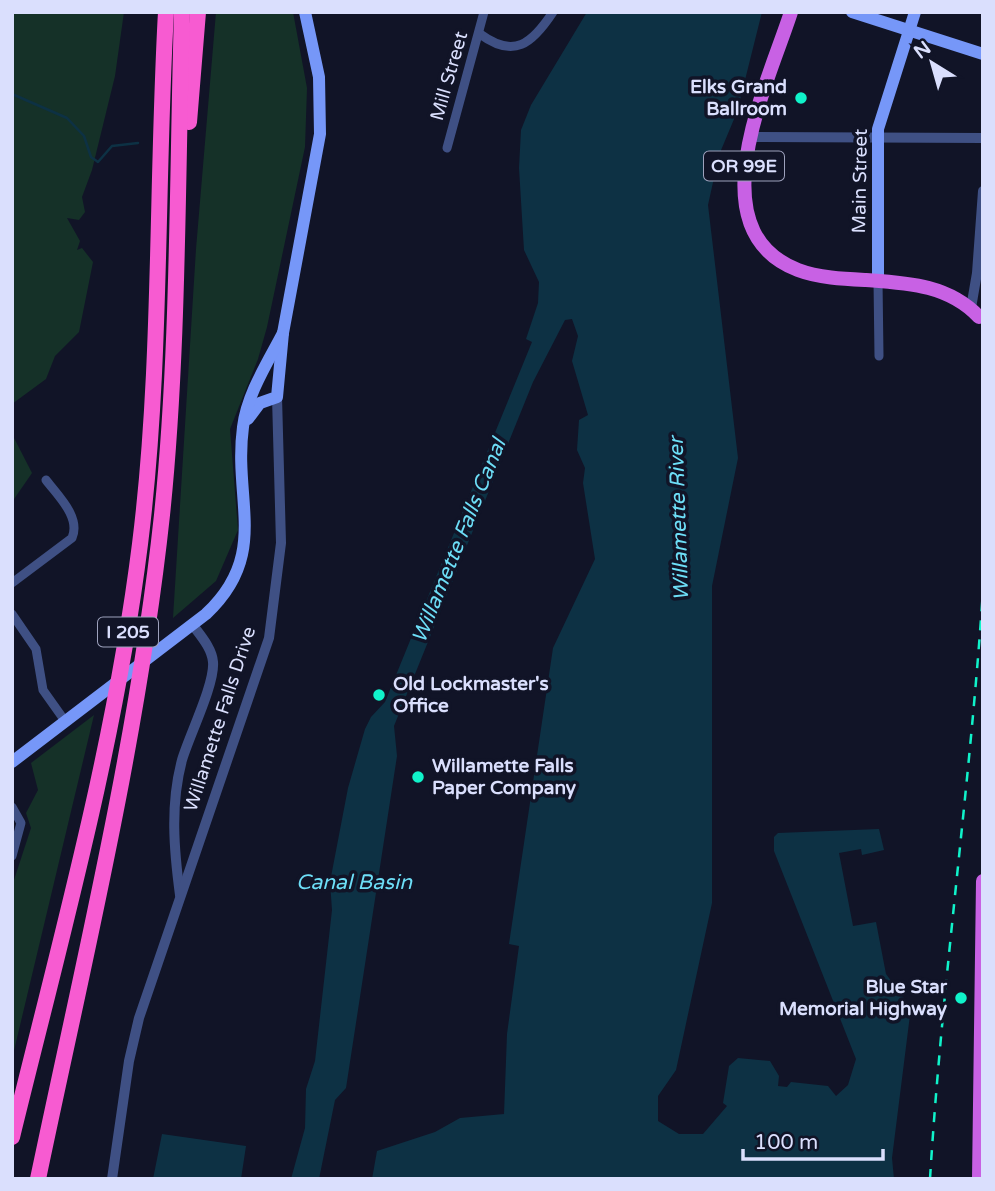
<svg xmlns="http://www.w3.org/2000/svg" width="995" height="1191" viewBox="0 0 995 1191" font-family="'Varela Round',sans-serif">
  <rect width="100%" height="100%" fill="#111427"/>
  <g fill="#153128">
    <path d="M 12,12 L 124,12 L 115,76 L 92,170 L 82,197 L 85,212 L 79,220 L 67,218 L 80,241 L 77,250 L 82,248 L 93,262 L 79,332 L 55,356 L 46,379 L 12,404 Z"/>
    <path d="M 216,12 L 293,12 L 307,88 L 305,147 L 267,327 L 258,359 L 230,429 L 238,530 L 216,581 L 173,618 L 196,249 Z"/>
    <path d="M 12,434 L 32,473 L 12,502 Z"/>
    <path d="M 94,715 L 12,1059 L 12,886 L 31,828 L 26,813 L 38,790 L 31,763 Z"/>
  </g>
  <g fill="#0d3144">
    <path d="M 587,12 L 762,12 L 737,112 L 719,155 L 708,205 L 738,458 L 712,586 L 712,903 L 676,1070 L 658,1096 L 658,1121 L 679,1134 L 703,1134 L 727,1106 L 723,1103 L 729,1066 L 738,1058 L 770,1061 L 779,1076 L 778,1086 L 787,1087 L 791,1082 L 828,1086 L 836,1096 L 848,1085 L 856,1059 L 774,851 L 774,837 L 778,833 L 879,829 L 884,850 L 862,855 L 861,849 L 839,853 L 853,926 L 876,922 L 886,974 L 906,1001 L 910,1015 L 892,1158 L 894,1179 L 372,1179 L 377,1151 L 435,1132 L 460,1118 L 504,1114 L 507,1034 L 519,946 L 509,944 L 553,648 L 595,559 L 583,483 L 585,468 L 577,450 L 579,420 L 588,415 L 572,361 L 578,336 L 572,319 L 565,320 L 533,382 L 394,726 L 397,756 L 346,1088 L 335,1100 L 319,1179 L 291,1179 L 305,1128 L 306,1089 L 315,1061 L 332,910 L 330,882 L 348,788 L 365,729 L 371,717 L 385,702 L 532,342 L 526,339 L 538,303 L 539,282 L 524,250 L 519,168 L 521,130 L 531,105 Z"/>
    <path d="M 162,1134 L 246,1146 L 241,1179 L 153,1179 Z"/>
  </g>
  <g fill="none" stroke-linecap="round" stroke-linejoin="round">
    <path stroke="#0d3144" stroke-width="2.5" d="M 12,94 L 67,118 L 84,136 L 91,157 L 98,162 L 112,146 L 138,143"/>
    <g stroke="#3f5084" stroke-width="9">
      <path d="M 480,34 C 514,59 532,44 553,12"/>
      <path d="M 447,148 L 484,12"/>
      <path d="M 878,281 L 879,356"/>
      <path d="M 12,583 L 72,538 C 81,517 58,496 46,480"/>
      <path d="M 12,614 L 36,649 L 43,690 L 65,721"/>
      <path d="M 12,807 L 21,823 L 12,856"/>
    </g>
    <g stroke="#3f5084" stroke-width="10">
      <path d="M 751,137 L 983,138"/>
      <path d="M 971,308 L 977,273 L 983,191"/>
      <path d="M 180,895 C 174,850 170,805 182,760 C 189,736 215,684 213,662 C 212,648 200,635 192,624"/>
      <path d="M 112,1179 L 129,1061 L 139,1018 L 269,638 L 281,543 L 277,397"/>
    </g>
    <g stroke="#7697f8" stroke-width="12">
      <path d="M 852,12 L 983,54"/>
      <path d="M 878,281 L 878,129 L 915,12"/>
      <path d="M 248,419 L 260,403 L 277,397 L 283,333 L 320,134 L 319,77 L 305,12"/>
      <path d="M 12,762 L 206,614 C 270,554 233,501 243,427 C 247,394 268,362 283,333"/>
    </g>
    <g stroke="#c861e4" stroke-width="14">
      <path d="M 791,12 C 768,84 695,230 798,270 C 819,278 844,279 866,280 C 908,283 949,285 979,317"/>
      <path d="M 979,1179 L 983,881"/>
    </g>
    <g stroke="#f75bd1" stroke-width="16">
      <path d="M 189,122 L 198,12"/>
      <path d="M 12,1137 C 60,941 115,745 140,544 C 162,368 156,189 166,12"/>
      <path d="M 38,1179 C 84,959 138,739 162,515 C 179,351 177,178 182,12"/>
    </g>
    <path stroke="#10f3ca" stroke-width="2.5" stroke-dasharray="10 9" stroke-linecap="butt" d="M 930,1179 C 942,982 970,787 983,590"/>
  </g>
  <g fill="#10f3ca" stroke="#111427" stroke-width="2.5">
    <circle cx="801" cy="98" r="7"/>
    <circle cx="379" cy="695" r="7"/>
    <circle cx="418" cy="777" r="7"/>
    <circle cx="961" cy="998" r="7"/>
  </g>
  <g text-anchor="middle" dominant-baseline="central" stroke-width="7" stroke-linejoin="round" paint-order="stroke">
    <g fill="#111427" stroke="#9ea2bd" stroke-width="2">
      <rect x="704" y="151.5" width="80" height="29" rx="5"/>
      <rect x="98" y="617.5" width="60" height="29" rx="5"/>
    </g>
    <g font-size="18" font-weight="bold" fill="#dadffd">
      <text x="744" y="166">OR 99E</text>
      <text x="128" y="632">I 205</text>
    </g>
    <g font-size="19" fill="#dadffd" stroke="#111427">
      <text transform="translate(449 76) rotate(-74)">Mill Street</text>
      <text transform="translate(860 181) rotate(-89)">Main Street</text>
      <text transform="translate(220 719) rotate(-72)">Willamette Falls Drive</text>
    </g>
    <g font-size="19" font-weight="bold" fill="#dadffd" stroke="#111427" text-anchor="end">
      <text x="787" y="87">Elks Grand<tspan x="787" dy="22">Ballroom</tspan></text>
      <text x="393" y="684" text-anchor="start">Old Lockmaster's<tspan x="393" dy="22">Office</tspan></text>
      <text x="432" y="766" text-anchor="start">Willamette Falls<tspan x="432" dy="22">Paper Company</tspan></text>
      <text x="947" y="987">Blue Star<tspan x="947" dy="22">Memorial Highway</tspan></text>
    </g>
    <g font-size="21" font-style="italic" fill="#6ddef7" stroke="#111427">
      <text transform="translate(679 519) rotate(-92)">Willamette River</text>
      <text transform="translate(459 541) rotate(-68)">Willamette Falls Canal</text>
      <text x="354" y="882">Canal Basin</text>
    </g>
  </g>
  <rect width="995" height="1191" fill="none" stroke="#dadffd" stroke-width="28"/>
  <g transform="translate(932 63) rotate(323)" stroke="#111427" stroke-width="5" paint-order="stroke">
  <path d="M0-5L12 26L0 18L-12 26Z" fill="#dadffd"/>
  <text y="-10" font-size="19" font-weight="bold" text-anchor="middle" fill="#dadffd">N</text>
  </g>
  <path d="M743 1149v10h140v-10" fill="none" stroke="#dadffd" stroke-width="3.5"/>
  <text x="754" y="1149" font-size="21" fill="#dadffd" stroke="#111427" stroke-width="5" paint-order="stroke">100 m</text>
</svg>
